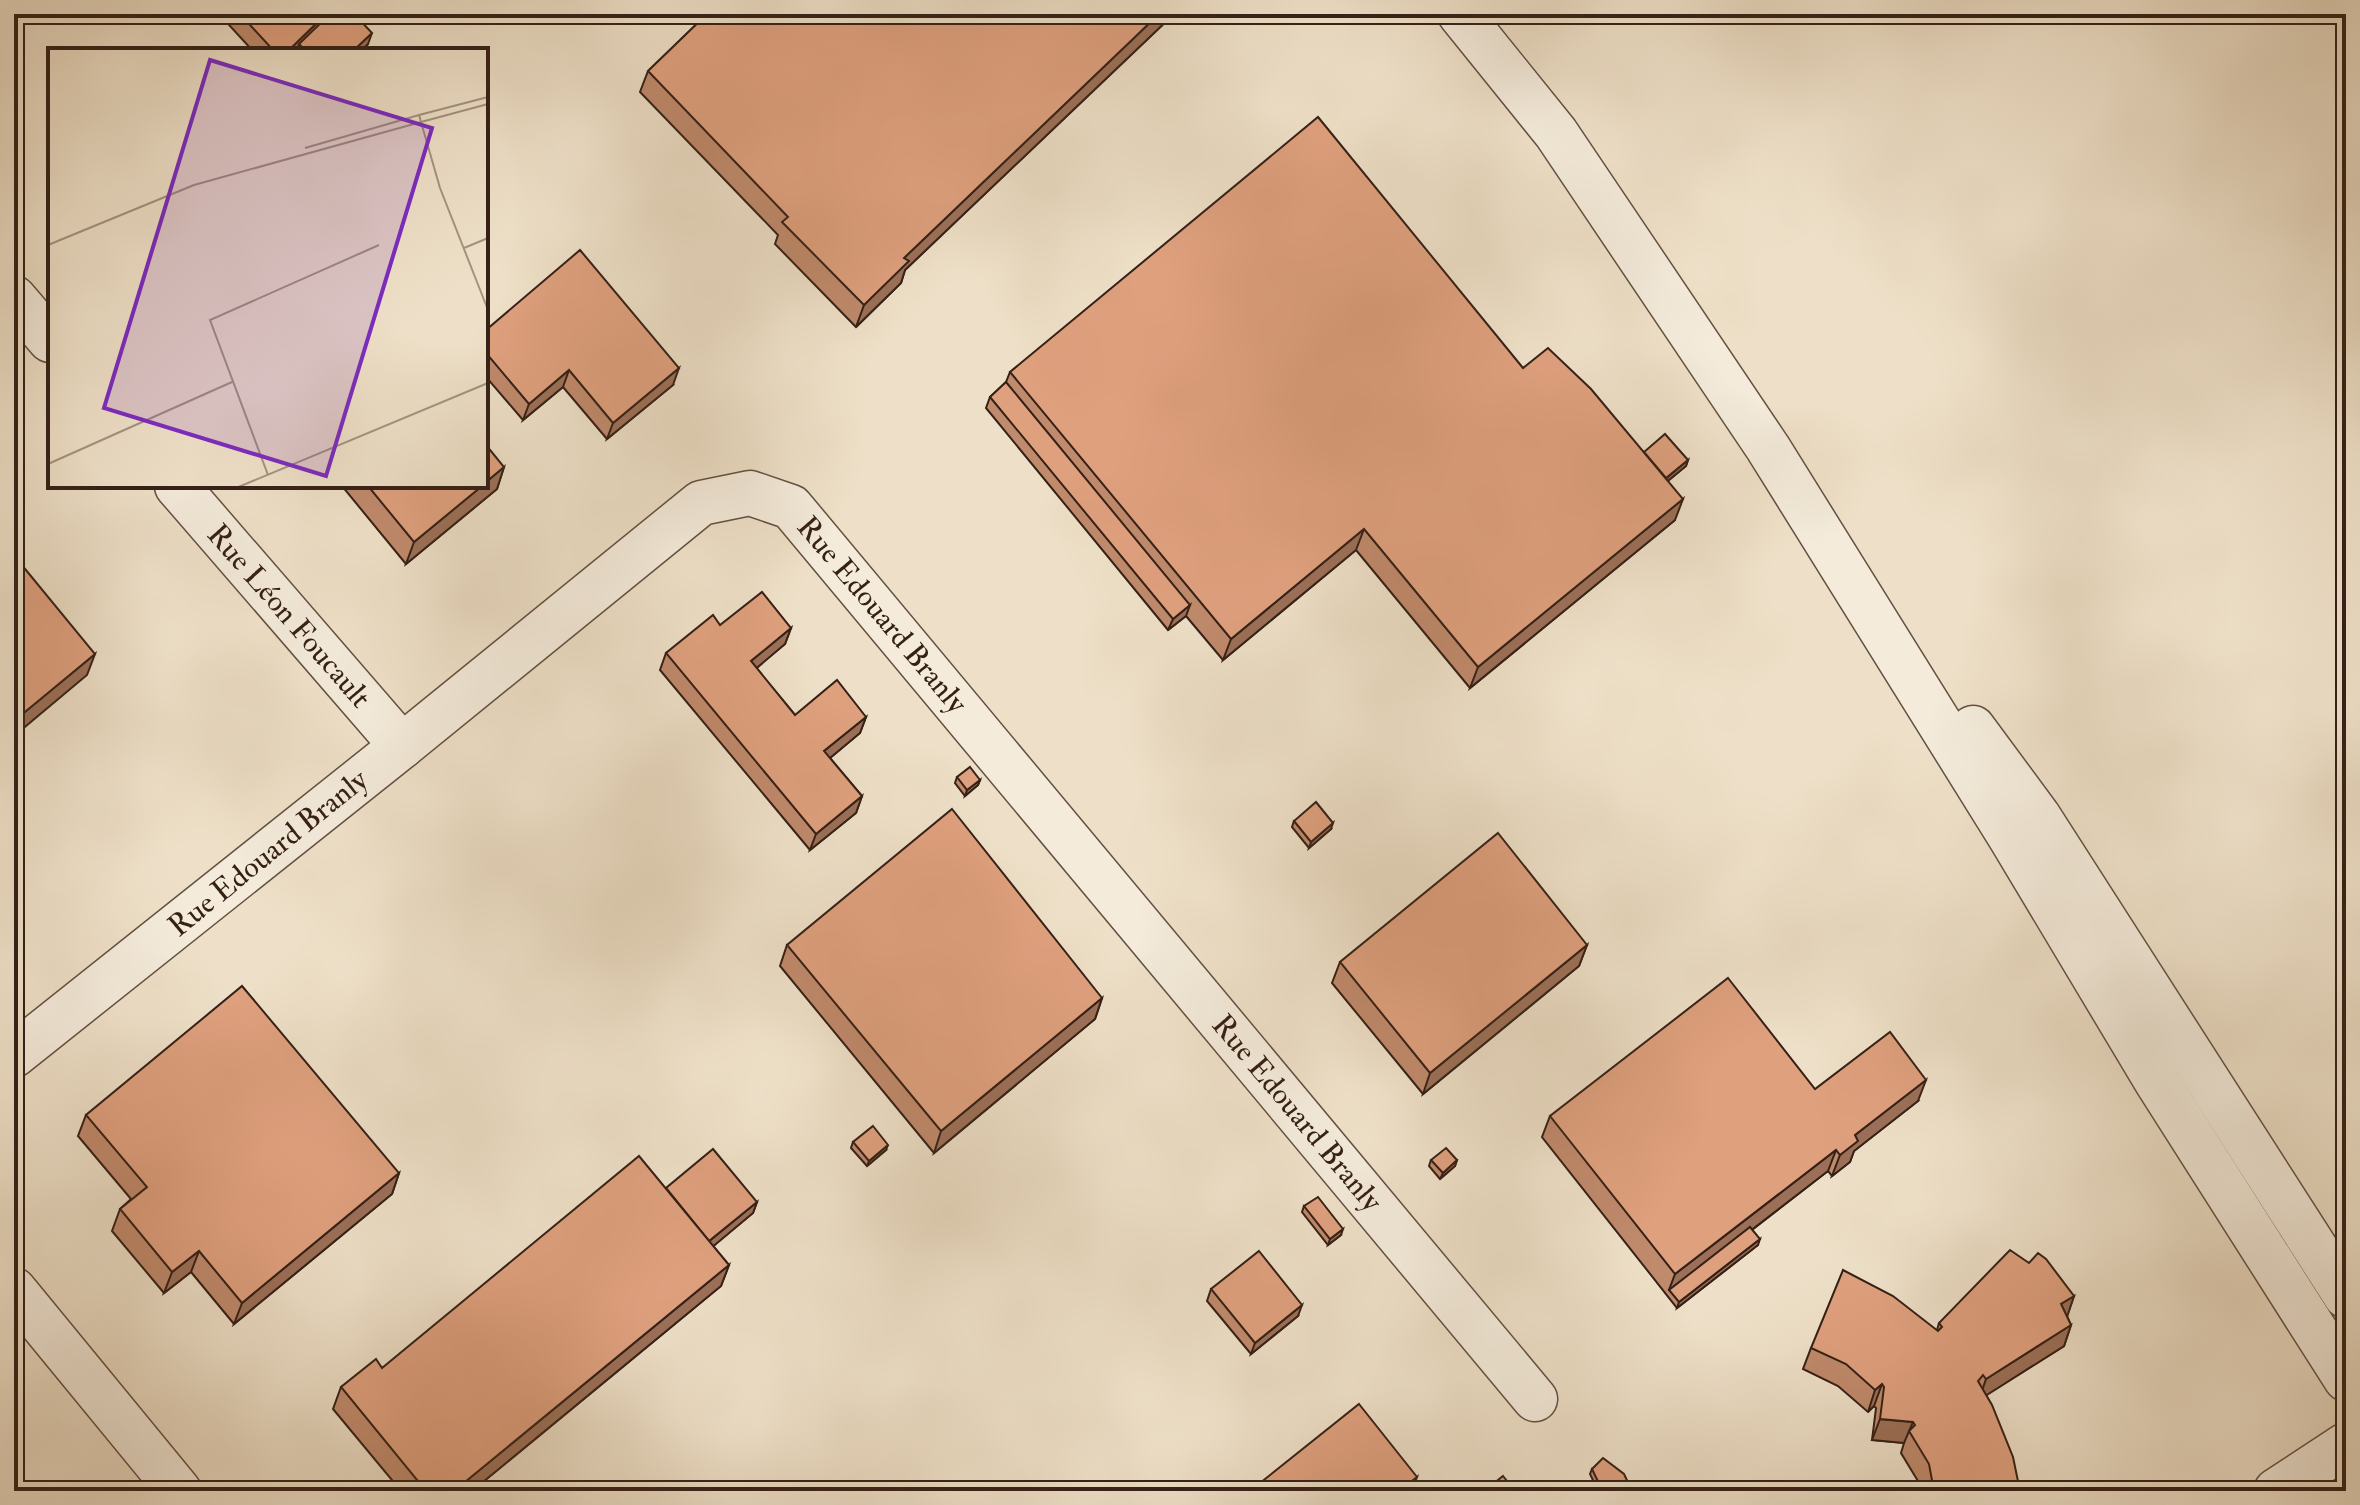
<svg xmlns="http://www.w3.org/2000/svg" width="2360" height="1505" viewBox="0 0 2360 1505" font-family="'IM FELL Double Pica',serif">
  <rect width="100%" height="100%" fill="#eee0c8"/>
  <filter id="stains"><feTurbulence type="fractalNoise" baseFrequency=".0025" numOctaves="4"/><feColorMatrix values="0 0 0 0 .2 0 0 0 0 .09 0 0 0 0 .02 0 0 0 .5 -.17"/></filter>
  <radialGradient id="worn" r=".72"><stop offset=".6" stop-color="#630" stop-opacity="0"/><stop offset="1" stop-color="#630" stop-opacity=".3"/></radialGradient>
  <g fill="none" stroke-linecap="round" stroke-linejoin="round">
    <defs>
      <g id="minor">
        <path d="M 1460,14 L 1556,133 L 1768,448 L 2011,838 L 2157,1082 L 2346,1379"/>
        <path d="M 14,298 L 50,340"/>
        <path d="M 177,486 L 402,746"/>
        <path d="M 1973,728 L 2038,816 L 2346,1296"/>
        <path d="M 14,1055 L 402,746 L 701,503 L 750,493 L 791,507 L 1535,1399"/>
        <path d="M 14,1290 L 179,1491"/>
        <path d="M 2276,1491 L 2346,1445"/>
      </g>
    </defs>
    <use href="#minor" stroke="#635042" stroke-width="47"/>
    <use href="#minor" stroke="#f4ebdb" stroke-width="44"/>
  </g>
  <g fill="#c08a6c" stroke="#352016" stroke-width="2">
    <path d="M 219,14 L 358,14 L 357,17 L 368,44 L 362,50 L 252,50 Z"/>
    <path d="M 707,14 L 1174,14 L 905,270 L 901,283 L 856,327 L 775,244 L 778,235 L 640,92 L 648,71 Z"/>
    <path d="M 486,330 L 673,385 L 607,439 L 563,387 L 523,420 L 486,377 Z"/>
    <path d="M 1523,368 L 1644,452 L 1688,460 L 1686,466 L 1668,481 L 1675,520 L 1470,688 L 1356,550 L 1223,660 L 1186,616 L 1168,630 L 986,408 L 990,397 L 1006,382 L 1010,372 Z"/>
    <path d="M 504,467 L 497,489 L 406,564 L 342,486 L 486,486 Z"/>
    <path d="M 720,625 L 791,628 L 785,644 L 756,668 L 795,715 L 866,717 L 860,733 L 830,758 L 862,796 L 856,813 L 810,850 L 660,670 L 666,653 Z"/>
    <path d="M 957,777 L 980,780 L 978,785 L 965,796 L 955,783 Z"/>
    <path d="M 1294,821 L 1331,829 L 1309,848 L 1292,827 Z"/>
    <path d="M 787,945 L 1102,998 L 1095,1019 L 934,1153 L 780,966 Z"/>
    <path d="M 1587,945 L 1579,966 L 1423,1094 L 1332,983 L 1340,962 Z"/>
    <path d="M 1815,1089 L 1918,1101 L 1854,1151 L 1850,1162 L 1832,1176 L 1828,1171 L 1752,1230 L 1758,1245 L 1677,1308 L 1542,1137 L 1550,1116 Z"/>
    <path d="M 86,1115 L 399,1173 L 392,1194 L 234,1324 L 191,1272 L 164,1293 L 112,1231 L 120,1209 L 131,1199 L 78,1136 Z"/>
    <path d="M 853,1142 L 886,1150 L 867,1166 L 851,1148 Z"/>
    <path d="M 1431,1160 L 1457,1160 L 1455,1166 L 1440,1179 L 1429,1166 Z"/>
    <path d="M 666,1188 L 757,1202 L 753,1213 L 713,1246 L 729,1265 L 721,1286 L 472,1491 L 401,1491 L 333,1409 L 341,1387 L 382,1368 Z"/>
    <path d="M 1304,1206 L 1341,1235 L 1328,1245 L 1302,1212 Z"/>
    <path d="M 1211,1289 L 1298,1316 L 1251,1354 L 1207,1301 Z"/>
    <path d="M 2074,1296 L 2067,1316 L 2071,1325 L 2064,1346 L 1986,1395 L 2017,1491 L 1922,1491 L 1921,1486 L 1901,1453 L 1904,1443 L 1872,1440 L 1876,1408 L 1874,1406 L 1868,1412 L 1838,1386 L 1803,1369 L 1811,1348 L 1937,1330 L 1939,1323 Z"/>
    <path d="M 1592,1469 L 1632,1491 L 1598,1491 L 1590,1474 Z"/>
  </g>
  <g fill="#9c7058" stroke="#352016" stroke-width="2">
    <path d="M 326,14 L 337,14 L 299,44 L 297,50 L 289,50 Z"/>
    <path d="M 1159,14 L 1174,14 L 905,270 L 901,283 L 856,327 L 864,305 L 904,258 Z"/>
    <path d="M 372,33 L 368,44 L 362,50 L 354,50 Z"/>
    <path d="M 679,368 L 673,385 L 607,439 L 613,423 Z"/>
    <path d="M 569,370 L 563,387 L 523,420 L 529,404 Z"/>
    <path d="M 1688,460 L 1686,466 L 1653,493 L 1655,488 Z"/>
    <path d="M 504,467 L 497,489 L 406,564 L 414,542 L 482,486 L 486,486 L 486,482 Z"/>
    <path d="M 1683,499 L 1675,520 L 1470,688 L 1478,667 Z"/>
    <path d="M 1364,529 L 1356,550 L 1223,660 L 1231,639 Z"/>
    <path d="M 1190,605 L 1186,616 L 1168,630 L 1173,619 Z"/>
    <path d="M 791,628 L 785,644 L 745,678 L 751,661 Z"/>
    <path d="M 95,654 L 87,675 L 14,736 L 14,721 Z"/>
    <path d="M 866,717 L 860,733 L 818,768 L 824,751 Z"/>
    <path d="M 980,780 L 978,785 L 965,796 L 967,790 Z"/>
    <path d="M 862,796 L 856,813 L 810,850 L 816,834 Z"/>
    <path d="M 1333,823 L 1331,829 L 1309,848 L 1311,842 Z"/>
    <path d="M 1587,945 L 1579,966 L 1423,1094 L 1430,1073 Z"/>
    <path d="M 1102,998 L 1095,1019 L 934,1153 L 941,1131 Z"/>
    <path d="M 1926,1080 L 1918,1101 L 1854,1151 L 1850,1162 L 1832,1176 L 1840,1155 L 1855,1135 Z"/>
    <path d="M 888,1145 L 886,1150 L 867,1166 L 869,1161 Z"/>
    <path d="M 1836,1150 L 1828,1171 L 1671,1292 L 1669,1290 L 1675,1274 Z"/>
    <path d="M 1457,1160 L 1455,1166 L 1440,1179 L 1443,1173 Z"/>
    <path d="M 399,1173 L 392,1194 L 234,1324 L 242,1303 Z"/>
    <path d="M 757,1202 L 753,1213 L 698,1259 L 702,1247 Z"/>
    <path d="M 1343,1229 L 1341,1235 L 1328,1245 L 1330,1239 Z"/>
    <path d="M 1760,1239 L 1758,1245 L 1677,1308 L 1679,1302 Z"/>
    <path d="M 199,1251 L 191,1272 L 164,1293 L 172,1272 Z"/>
    <path d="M 729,1265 L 721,1286 L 472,1491 L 454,1491 Z"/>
    <path d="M 2074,1296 L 2067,1317 L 2061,1304 Z"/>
    <path d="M 1302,1305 L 1298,1316 L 1251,1354 L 1255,1343 Z"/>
    <path d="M 2071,1325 L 2064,1346 L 1979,1400 L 1986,1379 Z"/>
    <path d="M 1882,1384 L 1874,1406 L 1868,1412 L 1875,1390 Z"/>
    <path d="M 1880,1419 L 1913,1422 L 1904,1443 L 1872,1440 Z"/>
    <path d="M 1417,1477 L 1412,1491 L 1399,1491 Z"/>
    <path d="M 2019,1486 L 2017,1491 L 1992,1491 Z"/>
  </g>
  <g fill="#dfa07e" stroke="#352016" stroke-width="2">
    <path d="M 240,14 L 326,14 L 289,50 L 273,50 Z"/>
    <path d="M 330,14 L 358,14 L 357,17 L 372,33 L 354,50 L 305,50 L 299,44 Z"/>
    <path d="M 707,14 L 1159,14 L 904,258 L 909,261 L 864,305 L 782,222 L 788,217 L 648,71 Z"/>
    <path d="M 1318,117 L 1523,368 L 1548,348 L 1591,389 L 1683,499 L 1478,667 L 1364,529 L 1231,639 L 1010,372 Z"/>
    <path d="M 580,250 L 679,368 L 613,423 L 569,370 L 529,404 L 486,353 L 486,330 Z"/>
    <path d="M 1006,382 L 1190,605 L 1173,619 L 990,397 Z"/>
    <path d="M 1665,434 L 1688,460 L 1666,478 L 1644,452 Z"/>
    <path d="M 486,445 L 504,467 L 486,482 Z"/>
    <path d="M 368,486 L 482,486 L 414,542 Z"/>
    <path d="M 21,564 L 95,654 L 14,721 L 14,569 Z"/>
    <path d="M 762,592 L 791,628 L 751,661 L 795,715 L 837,680 L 866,717 L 824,751 L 862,796 L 816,834 L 666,653 L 713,615 L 720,625 Z"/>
    <path d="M 970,767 L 980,780 L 967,790 L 957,777 Z"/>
    <path d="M 1316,802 L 1333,823 L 1311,842 L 1294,821 Z"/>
    <path d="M 952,809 L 1102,998 L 941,1131 L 787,945 Z"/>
    <path d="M 1498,833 L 1587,945 L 1430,1073 L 1340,962 Z"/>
    <path d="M 1728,978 L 1815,1089 L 1890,1032 L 1926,1080 L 1855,1135 L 1858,1141 L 1840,1155 L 1836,1150 L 1675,1274 L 1550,1116 Z"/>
    <path d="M 242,986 L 399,1173 L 242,1303 L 199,1251 L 172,1272 L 120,1209 L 147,1187 L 86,1115 Z"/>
    <path d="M 873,1126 L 888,1145 L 869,1161 L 853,1142 Z"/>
    <path d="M 1446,1148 L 1457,1160 L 1443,1173 L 1431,1160 Z"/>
    <path d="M 713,1149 L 757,1202 L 709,1241 L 666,1188 Z"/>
    <path d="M 639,1156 L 729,1265 L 454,1491 L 426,1491 L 341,1387 L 376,1359 L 382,1368 Z"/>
    <path d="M 1318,1197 L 1343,1229 L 1330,1239 L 1304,1206 Z"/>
    <path d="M 1750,1227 L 1760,1239 L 1679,1302 L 1669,1290 Z"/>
    <path d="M 2010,1250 L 2029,1263 L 2038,1253 L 2046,1259 L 2074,1296 L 2061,1304 L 2071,1325 L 1986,1379 L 1983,1375 L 1978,1381 L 1992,1405 L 2013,1457 L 2019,1486 L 1992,1491 L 1934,1491 L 1929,1464 L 1909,1431 L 1915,1425 L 1913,1422 L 1880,1419 L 1884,1387 L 1882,1384 L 1875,1390 L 1846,1364 L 1811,1348 L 1843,1270 L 1893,1296 L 1938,1331 L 1942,1327 L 1939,1323 Z"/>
    <path d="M 1259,1251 L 1302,1305 L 1255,1343 L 1211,1289 Z"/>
    <path d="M 1359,1404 L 1417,1477 L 1399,1491 L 1250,1491 Z"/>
    <path d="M 1603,1458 L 1624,1474 L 1632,1491 L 1602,1490 L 1592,1469 Z"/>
    <path d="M 1503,1476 L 1515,1491 L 1497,1491 L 1492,1485 Z"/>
  </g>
  <g text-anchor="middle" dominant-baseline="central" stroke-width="6" stroke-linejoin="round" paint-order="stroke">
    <g font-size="30" fill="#352016" stroke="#f4ebdb">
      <text transform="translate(882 615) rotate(50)">Rue Edouard Branly</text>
      <text transform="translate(289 616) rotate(49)">Rue Léon Foucault</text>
      <text transform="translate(268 853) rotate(-39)">Rue Edouard Branly</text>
      <text transform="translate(1297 1113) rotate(50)">Rue Edouard Branly</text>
    </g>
  </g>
  <g transform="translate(48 48)">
    <rect width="440" height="440" fill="#eee0c8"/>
    <path fill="none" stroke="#a49381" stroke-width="2" d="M 371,67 L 440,49M 373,74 L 440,56M 257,100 L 371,67 L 392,140 L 440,262M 0,197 L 146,137 L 373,74M 416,200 L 440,190M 0,416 L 184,334M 220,427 L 162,272 L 331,197M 188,440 L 440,335"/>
    <path fill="#7b2cbf" fill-opacity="0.15" stroke="#7b2cbf" stroke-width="4" d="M 162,12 L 384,80 L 278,428 L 56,360 Z"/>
    <rect width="440" height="440" fill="none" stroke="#352016" stroke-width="4"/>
  </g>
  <rect width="2360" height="1505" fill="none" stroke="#eee0c8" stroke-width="48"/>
  <rect x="16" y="16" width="2328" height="1473" fill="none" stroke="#352016" stroke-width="4"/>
  <rect x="24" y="24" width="2312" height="1457" fill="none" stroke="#352016" stroke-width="2"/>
  <rect width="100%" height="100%" filter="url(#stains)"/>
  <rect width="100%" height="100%" fill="url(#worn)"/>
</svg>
